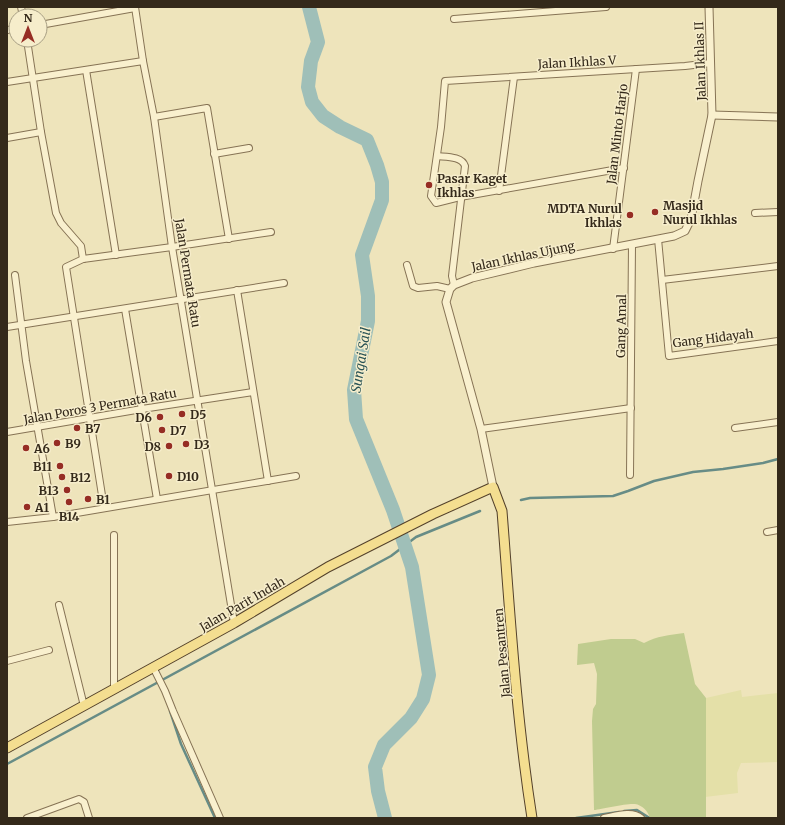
<svg xmlns="http://www.w3.org/2000/svg" width="785" height="825" viewBox="0 0 785 825" font-family="Merriweather,serif">
  <rect width="100%" height="100%" fill="#eee4bb"/>
  <path fill="#e4e0a8" d="M 741,690 L 742,697 L 778,693 L 778,762 L 741,763 L 737,773 L 738,793 L 705,797 L 706,698 Z"/>
  <path fill="#c0cc8f" d="M 684,633 L 695,684 L 706,698 L 706,818 L 650,818 C 648,811 642,805 635,804 C 627,803 602,809 594,810 L 592,721 L 593,709 L 596,704 L 597,674 L 594,663 L 577,665 L 578,644 L 611,639 L 635,639 L 644,643 C 657,636 669,635 684,633 Z"/>
  <g fill="none" stroke-linecap="round" stroke-linejoin="round">
    <g stroke="#678c86" stroke-width="2.5">
      <path d="M 521,500 L 530,498 L 613,496 L 628,491 L 654,481 L 693,472 L 723,469 L 763,463 L 778,459"/>
      <path d="M 170,711 L 181,744 L 215,818"/>
      <path d="M 7,764 L 391,556 L 416,537 L 480,511"/>
      <path d="M 624,811 L 637,810 L 648,817 L 649,818"/>
      <path d="M 576,818 L 619,812"/>
    </g>
    <path stroke="#9fbfb8" stroke-width="14" d="M 309,7 L 318,42 L 311,61 L 308,87 L 312,102 L 323,116 L 340,127 L 367,140 L 377,165 L 382,182 L 382,200 L 362,255 L 368,296 L 368,321 L 354,390 L 356,419 L 393,510 L 412,567 L 429,675 L 423,699 L 411,718 L 384,745 L 375,767 L 378,791 L 385,818"/>
    <defs>
      <g id="minor">
        <path d="M 21,7 L 23,16"/>
        <path d="M 135,7 L 143,61"/>
        <path d="M 454,19 L 606,7"/>
        <path d="M 40,25 L 135,8"/>
        <path d="M 7,30 L 16,29"/>
        <path d="M 27,40 L 41,132 L 56,213 L 61,223 L 81,246 L 83,259"/>
        <path d="M 86,70 L 116,255"/>
        <path d="M 7,82 L 143,61 L 154,117 L 172,247 L 234,623"/>
        <path d="M 154,117 L 207,108 L 229,239"/>
        <path d="M 7,138 L 41,132"/>
        <path d="M 214,154 L 249,148"/>
        <path d="M 437,156 C 446,157 462,156 465,166 L 452,276 L 454,285"/>
        <path d="M 624,168 L 460,197 L 436,203 L 431,196 L 441,127 L 445,81 L 685,66 L 711,63"/>
        <path d="M 499,191 L 514,77"/>
        <path d="M 755,213 L 778,212"/>
        <path d="M 658,239 L 669,356 L 778,341"/>
        <path d="M 613,249 L 636,69"/>
        <path d="M 407,265 L 413,286 L 418,288 L 437,286 L 450,289"/>
        <path d="M 15,275 L 26,361 L 53,517"/>
        <path d="M 662,280 L 778,266"/>
        <path d="M 237,290 L 268,481"/>
        <path d="M 125,309 L 157,499"/>
        <path d="M 7,327 L 284,283"/>
        <path d="M 735,428 L 778,422"/>
        <path d="M 481,429 L 631,408"/>
        <path d="M 7,432 L 142,409 L 253,392"/>
        <path d="M 630,475 L 632,245"/>
        <path d="M 104,508 L 66,267 L 83,259 L 172,247 L 271,232"/>
        <path d="M 7,522 L 53,517 L 296,476"/>
        <path d="M 767,532 L 778,530"/>
        <path d="M 114,535 L 114,689"/>
        <path d="M 59,605 L 84,706"/>
        <path d="M 7,661 L 49,650"/>
        <path d="M 153,667 L 165,691 L 173,711 L 220,818"/>
        <path d="M 27,818 L 79,799 L 84,802 L 89,818"/>
        <path d="M 604,818 C 615,816 632,810 641,818"/>
      </g>
      <g id="tertiary">
        <path d="M 712,115 L 778,117"/>
        <path d="M 493,487 L 481,429 L 446,302 L 450,289 L 454,285 L 472,278 L 534,263 L 674,236 L 685,231 L 691,219 L 698,181 L 712,115 L 709,7"/>
      </g>
      <path id="primary" d="M 7,748 L 234,623 L 328,567 L 433,514 L 493,487 L 502,511 C 510,613 516,716 532,818"/>
    </defs>
    <use href="#minor" stroke="#867355" stroke-width="8"/>
    <use href="#tertiary" stroke="#867355" stroke-width="9"/>
    <use href="#primary" stroke="#53402a" stroke-width="11"/>
    <use href="#minor" stroke="#f9f0ce" stroke-width="6"/>
    <use href="#tertiary" stroke="#f9f0ce" stroke-width="7"/>
    <use href="#primary" stroke="#f4de90" stroke-width="9"/>
  </g>
  <g fill="#962d24" stroke="#f6edcb" stroke-width="1.5">
    <circle cx="429" cy="185" r="4"/>
    <circle cx="655" cy="212" r="4"/>
    <circle cx="630" cy="215" r="4"/>
    <circle cx="182" cy="414" r="4"/>
    <circle cx="160" cy="417" r="4"/>
    <circle cx="77" cy="428" r="4"/>
    <circle cx="162" cy="430" r="4"/>
    <circle cx="57" cy="443" r="4"/>
    <circle cx="186" cy="444" r="4"/>
    <circle cx="169" cy="446" r="4"/>
    <circle cx="26" cy="448" r="4"/>
    <circle cx="60" cy="466" r="4"/>
    <circle cx="169" cy="476" r="4"/>
    <circle cx="62" cy="477" r="4"/>
    <circle cx="67" cy="490" r="4"/>
    <circle cx="88" cy="499" r="4"/>
    <circle cx="69" cy="502" r="4"/>
    <circle cx="27" cy="507" r="4"/>
  </g>
  <g text-anchor="middle" dominant-baseline="central" stroke-width="3" stroke-linejoin="round" paint-order="stroke">
    <g font-size="12" fill="#34291a" stroke="#f6edcb">
      <text transform="translate(700 61) rotate(-92)">Jalan Ikhlas II</text>
      <text transform="translate(577 62) rotate(-3)">Jalan Ikhlas V</text>
      <text transform="translate(617 134) rotate(-83)">Jalan Minto Harjo</text>
      <text transform="translate(523 256) rotate(-12)">Jalan Ikhlas Ujung</text>
      <text transform="translate(188 273) rotate(81)">Jalan Permata Ratu</text>
      <text transform="translate(621 326) rotate(-89)">Gang Amal</text>
      <text transform="translate(713 338) rotate(-7)">Gang Hidayah</text>
      <text transform="translate(100 406) rotate(-10)">Jalan Poros 3 Permata Ratu</text>
      <text transform="translate(242 604) rotate(-30)">Jalan Parit Indah</text>
      <text transform="translate(502 653) rotate(-95)">Jalan Pesantren</text>
    </g>
    <g font-size="12" font-weight="bold" fill="#34291a" stroke="#f6edcb" text-anchor="start">
      <text x="437" y="178">Pasar Kaget<tspan x="437" dy="14">Ikhlas</tspan></text>
      <text x="663" y="205">Masjid<tspan x="663" dy="14">Nurul Ikhlas</tspan></text>
      <text x="622" y="208" text-anchor="end">MDTA Nurul<tspan x="622" dy="14">Ikhlas</tspan></text>
      <text x="190" y="414">D5</text>
      <text x="152" y="417" text-anchor="end">D6</text>
      <text x="85" y="428">B7</text>
      <text x="170" y="430">D7</text>
      <text x="65" y="443">B9</text>
      <text x="194" y="444">D3</text>
      <text x="161" y="446" text-anchor="end">D8</text>
      <text x="34" y="448">A6</text>
      <text x="52" y="466" text-anchor="end">B11</text>
      <text x="177" y="476">D10</text>
      <text x="70" y="477">B12</text>
      <text x="59" y="490" text-anchor="end">B13</text>
      <text x="96" y="499">B1</text>
      <text x="35" y="507">A1</text>
      <text x="69" y="516" text-anchor="middle">B14</text>
    </g>
    <g font-size="13" font-style="italic" fill="#295355" stroke="#f6edcb">
      <text transform="translate(361 360) rotate(-81)">Sungai Sail</text>
    </g>
  </g>
  <rect width="785" height="825" fill="none" stroke="#34291a" stroke-width="16"/>
  <g transform="translate(28 28)"><circle r="19" fill="#f6edcb" stroke="#a89f84"/>
  <path d="M0-3L7 15L0 10L-7 15Z" fill="#962d24"/>
  <text y="-6" font-size="11" font-weight="bold" text-anchor="middle" fill="#34291a">N</text>
  </g>
</svg>
